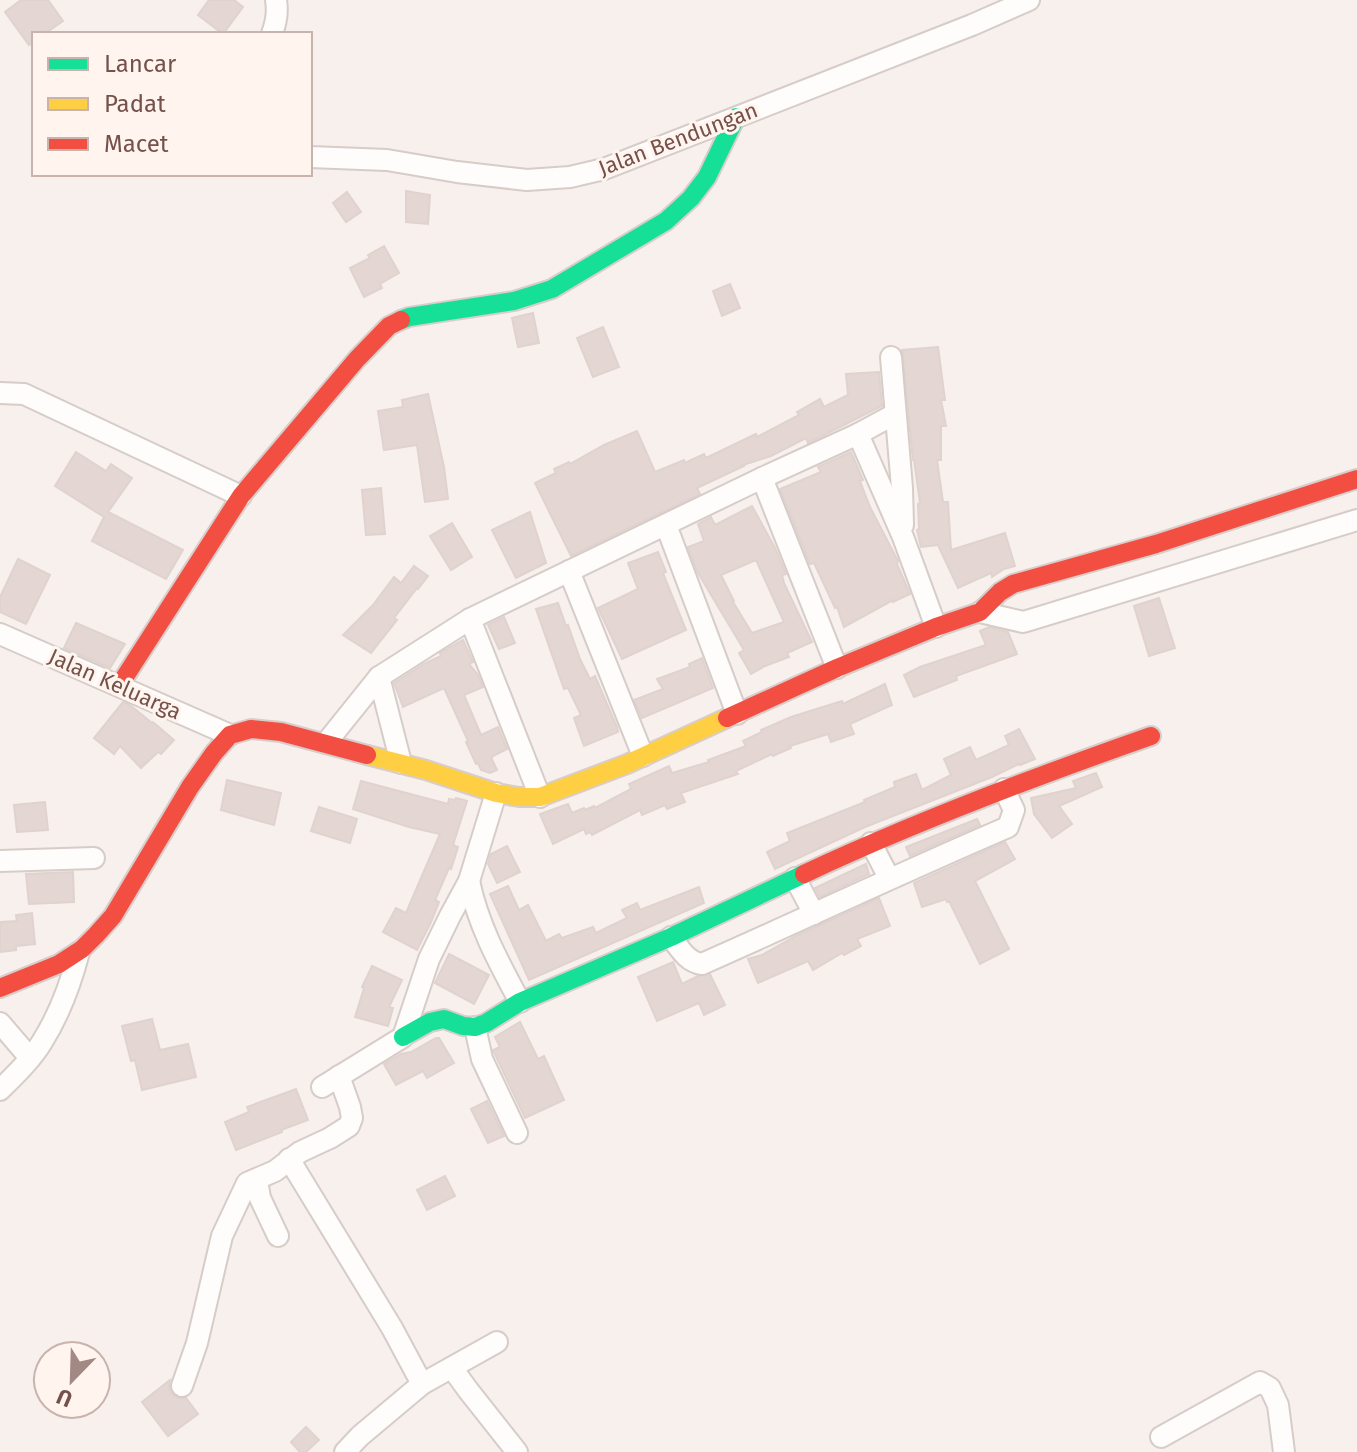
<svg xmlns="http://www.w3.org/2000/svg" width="1357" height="1452" viewBox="0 0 1357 1452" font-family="'Fira Sans',sans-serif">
  <rect width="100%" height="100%" fill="#f7f0ec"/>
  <g fill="#e4d7d3" stroke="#e0d2ce" stroke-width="2" fill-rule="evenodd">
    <path d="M 21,0 L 48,0 L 63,21 L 44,34 L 34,34 L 34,41 L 29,45 L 5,12 Z"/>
    <path d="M 209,0 L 234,0 L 243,7 L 223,34 L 198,15 Z"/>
    <path d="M 406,191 L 430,195 L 428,224 L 406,222 Z"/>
    <path d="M 347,192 L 361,212 L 346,222 L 333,203 Z"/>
    <path d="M 384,246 L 399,273 L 380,284 L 382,288 L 364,297 L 350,268 L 370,258 L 368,255 Z"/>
    <path d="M 730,284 L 740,308 L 722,316 L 713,291 Z"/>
    <path d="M 533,313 L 539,343 L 518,347 L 512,318 Z"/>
    <path d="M 603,327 L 619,367 L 593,377 L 577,338 Z"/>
    <path d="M 938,347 L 945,400 L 941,400 L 946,426 L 941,426 L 941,460 L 937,460 L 943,502 L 948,502 L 951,550 L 1005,533 L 1015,566 L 1004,569 L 992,577 L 991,573 L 958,588 L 938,545 L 921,547 L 917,530 L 919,529 L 918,504 L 920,503 L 914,460 L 913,460 L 902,350 Z"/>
    <path d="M 879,372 L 882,406 L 808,443 L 806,438 L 771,456 L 743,465 L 744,466 L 697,488 L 700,494 L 571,556 L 535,483 L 556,473 L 554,469 L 569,462 L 570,464 L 604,445 L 637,431 L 655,472 L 684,460 L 685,463 L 704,454 L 706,458 L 756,434 L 757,437 L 799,415 L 797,412 L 820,399 L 824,407 L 848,395 L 846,374 Z"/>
    <path d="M 428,394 L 444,467 L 448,499 L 425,502 L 417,445 L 384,450 L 378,411 L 403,407 L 402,400 Z"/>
    <path d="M 76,452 L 106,471 L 111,464 L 132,478 L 108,512 L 183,550 L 166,579 L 92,541 L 104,517 L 55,486 Z"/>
    <path d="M 851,452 L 863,480 L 860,481 L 870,507 L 898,561 L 897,564 L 910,594 L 893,602 L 893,600 L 844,627 L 837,607 L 835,608 L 814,563 L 810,564 L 780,489 L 821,472 L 818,467 Z"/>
    <path d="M 381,488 L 385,534 L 366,535 L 362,490 Z"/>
    <path d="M 752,506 L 775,548 L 786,574 L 782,575 L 784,583 L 812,642 L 787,653 L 789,657 L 765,666 L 751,674 L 739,653 L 744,650 L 698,573 L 688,547 L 704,541 L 698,524 L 711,517 L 715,525 ZM 756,560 L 784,622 L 752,633 L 733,602 L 734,601 L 721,575 Z"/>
    <path d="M 530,512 L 546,563 L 516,578 L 492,530 Z"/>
    <path d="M 452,523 L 472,557 L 451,570 L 430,536 Z"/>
    <path d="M 658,552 L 666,572 L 663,573 L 686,630 L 622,659 L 598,608 L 638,589 L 628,563 Z"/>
    <path d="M 18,559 L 50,575 L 26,624 L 0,612 L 0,597 Z"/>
    <path d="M 414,566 L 428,576 L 418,589 L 417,588 L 394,618 L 397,620 L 371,653 L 343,635 L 373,605 L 394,577 L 401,583 Z"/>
    <path d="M 1159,598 L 1175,648 L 1149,656 L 1134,606 Z"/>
    <path d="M 558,603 L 566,626 L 568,625 L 580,659 L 590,679 L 595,676 L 617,727 L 618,732 L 584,746 L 574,718 L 581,715 L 568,688 L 564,689 L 536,609 Z"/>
    <path d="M 504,617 L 515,643 L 499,649 L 488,625 Z"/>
    <path d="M 76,623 L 125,644 L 110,668 L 64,648 Z"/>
    <path d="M 989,627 L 1008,632 L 1017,654 L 956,676 L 957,680 L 914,697 L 904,675 L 920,667 L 986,645 L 980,631 Z"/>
    <path d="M 463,640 L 473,662 L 469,664 L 478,675 L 483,687 L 464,695 L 481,735 L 498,727 L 507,749 L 491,757 L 497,770 L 490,773 L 481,770 L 478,763 L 476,764 L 466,742 L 468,741 L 444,688 L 403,707 L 394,683 L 424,664 L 441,656 L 440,653 Z"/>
    <path d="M 702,658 L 713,688 L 642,718 L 634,700 L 663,689 L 657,679 L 690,667 L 689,664 Z"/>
    <path d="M 885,684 L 892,705 L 850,724 L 854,734 L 831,742 L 828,734 L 790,746 L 791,748 L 773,756 L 772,754 L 736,771 L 738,774 L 681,793 L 685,802 L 667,809 L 665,805 L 642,815 L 640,810 L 592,835 L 590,832 L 586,834 L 584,829 L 553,844 L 540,814 L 568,804 L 572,813 L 584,808 L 585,810 L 594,806 L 595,808 L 631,789 L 629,784 L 669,766 L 672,773 L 709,762 L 708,760 L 746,746 L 743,741 L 762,732 L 761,730 L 791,717 L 842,701 L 843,704 Z"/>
    <path d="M 123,702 L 130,705 L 152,723 L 153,722 L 174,740 L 161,754 L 158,752 L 141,768 L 120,746 L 114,754 L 94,738 Z"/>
    <path d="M 1019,729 L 1035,759 L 1020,765 L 1019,764 L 992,777 L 865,827 L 775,869 L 767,852 L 790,841 L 787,833 L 865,802 L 864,800 L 895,787 L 894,782 L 916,774 L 922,790 L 951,775 L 944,759 L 970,747 L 976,760 L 1009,745 L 1005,736 Z"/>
    <path d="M 1096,773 L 1102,787 L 1059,806 L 1072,824 L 1052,838 L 1034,814 L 1031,798 L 1076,788 L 1073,781 Z"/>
    <path d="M 227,780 L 281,793 L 274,825 L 221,810 Z"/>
    <path d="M 361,781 L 448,804 L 449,799 L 455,800 L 456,798 L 467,801 L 453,845 L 458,847 L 451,869 L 449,868 L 435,900 L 439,902 L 431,922 L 417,950 L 383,932 L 396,908 L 406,913 L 440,834 L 409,827 L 353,809 Z"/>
    <path d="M 45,802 L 48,830 L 17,832 L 14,805 Z"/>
    <path d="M 319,807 L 357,819 L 350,843 L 311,831 Z"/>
    <path d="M 977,819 L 980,825 L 910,856 L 906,847 Z"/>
    <path d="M 1005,842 L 1015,859 L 975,881 L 1009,949 L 980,964 L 949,901 L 947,902 L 946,899 L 922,907 L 914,883 Z"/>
    <path d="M 507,846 L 520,872 L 497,883 L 488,864 L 491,854 Z"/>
    <path d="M 866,864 L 869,874 L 820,897 L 815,888 Z"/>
    <path d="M 73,872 L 74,902 L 29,904 L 26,874 Z"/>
    <path d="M 508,886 L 519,910 L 528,905 L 546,941 L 559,934 L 562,938 L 593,927 L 596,933 L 627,918 L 622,910 L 637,903 L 640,910 L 699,887 L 704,903 L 529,980 L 490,894 Z"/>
    <path d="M 879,898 L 890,926 L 857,939 L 861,946 L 844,955 L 842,953 L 813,970 L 808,961 L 758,983 L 748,959 L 762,955 L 796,936 Z"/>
    <path d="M 32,913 L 35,944 L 16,946 L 16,950 L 0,952 L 0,922 L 17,921 L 16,915 Z"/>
    <path d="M 449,954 L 489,975 L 474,1004 L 435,983 Z"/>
    <path d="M 673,962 L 682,984 L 698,976 L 710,974 L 725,1005 L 704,1015 L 699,1003 L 657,1021 L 638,977 Z"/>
    <path d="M 372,966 L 402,980 L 389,1007 L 393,1008 L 388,1026 L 355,1017 L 364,988 L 362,987 Z"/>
    <path d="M 152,1019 L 160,1050 L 188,1044 L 196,1077 L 142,1090 L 135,1060 L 131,1061 L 122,1026 Z"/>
    <path d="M 520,1022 L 538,1059 L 544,1056 L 564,1100 L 525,1118 L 493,1050 L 500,1047 L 495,1037 Z"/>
    <path d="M 436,1038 L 439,1038 L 454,1063 L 427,1078 L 423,1071 L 396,1085 L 384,1064 L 401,1054 L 411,1052 Z"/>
    <path d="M 296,1089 L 308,1120 L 281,1130 L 282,1132 L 236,1150 L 225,1122 L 249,1112 L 247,1107 Z"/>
    <path d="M 487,1101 L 504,1136 L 488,1143 L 471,1109 Z"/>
    <path d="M 445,1176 L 455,1196 L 427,1210 L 417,1190 Z"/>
    <path d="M 170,1380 L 169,1388 L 172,1394 L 178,1398 L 186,1398 L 198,1414 L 168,1436 L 142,1402 Z"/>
    <path d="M 306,1427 L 319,1440 L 306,1452 L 300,1452 L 291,1442 Z"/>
  </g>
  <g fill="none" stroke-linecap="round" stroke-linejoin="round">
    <defs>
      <g id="street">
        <path d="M 272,34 C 276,22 278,13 276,0"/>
        <path d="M 310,157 L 387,160 L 457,172 L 527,180 L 570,177 L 604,169 L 972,25 L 1029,0"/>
        <path d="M 891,357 L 902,488 L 903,525"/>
        <path d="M 0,393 L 24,394 L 241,496"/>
        <path d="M 858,434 L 903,537 L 936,627"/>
        <path d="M 762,478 L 837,668"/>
        <path d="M 666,525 L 737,714"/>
        <path d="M 569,571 L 643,756"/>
        <path d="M 980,612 L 1023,622 L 1030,620 L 1357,520"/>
        <path d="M 470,619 L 540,797"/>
        <path d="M 0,634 L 230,735"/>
        <path d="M 379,677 L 401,763"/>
        <path d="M 326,743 L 379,677 L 470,619 L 762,478 L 858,434 L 895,414"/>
        <path d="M 871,843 L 889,878"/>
        <path d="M 0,861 L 94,858"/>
        <path d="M 795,878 L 814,914"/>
        <path d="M 469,881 C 478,925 499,963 520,1002"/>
        <path d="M 671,937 C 680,949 687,962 702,964 C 804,919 905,871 1008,827 L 1014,810 L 1004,789"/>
        <path d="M 0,1023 L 30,1058"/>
        <path d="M 475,1027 L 482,1059 L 517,1133"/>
        <path d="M 322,1087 L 403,1037 L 429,959 L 450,916 L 469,881 L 496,793"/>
        <path d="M 0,1090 C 15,1075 31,1060 42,1042 C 59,1015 71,983 79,952"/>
        <path d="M 289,1159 L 392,1328 L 422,1384"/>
        <path d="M 257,1180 L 260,1198 L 278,1236"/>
        <path d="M 452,1368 L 468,1390 L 517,1452"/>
        <path d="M 182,1386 L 197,1343 L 222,1236 L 247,1183 L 275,1171 L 300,1152 L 330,1138 L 349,1126 L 352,1118 L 350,1107 L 339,1076"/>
        <path d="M 1161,1437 L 1260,1382 L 1270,1388 L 1278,1405 L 1284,1452"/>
        <path d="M 345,1452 L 360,1436 L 422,1384 L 497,1342"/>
      </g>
      <g id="fast">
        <path d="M 401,320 L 409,317 L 514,301 L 552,289 L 666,221 L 691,198 L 707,177 L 736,117"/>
        <path d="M 403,1037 L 430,1022 L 444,1019 L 463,1026 L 475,1027 L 486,1023 L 520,1002 L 671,937 L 804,874"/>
      </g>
      <path id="slow" d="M 367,755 L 426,770 L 496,793 L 519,797 L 540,797 L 627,764 L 727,718"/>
      <g id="jam">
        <path d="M 119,686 L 241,496 L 357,359 L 389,326 L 401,320"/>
        <path d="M 727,718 L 837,668 L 936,627 L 980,612 L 1000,592 L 1013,584 L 1156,544 L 1357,479"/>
        <path d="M 804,874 C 917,821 1034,777 1151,736"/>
        <path d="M 0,988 L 59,964 L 82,949 L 96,935 L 113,916 L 190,787 L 214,753 L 230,735 L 251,729 L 281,732 L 367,755"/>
      </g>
    </defs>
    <use href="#street" stroke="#d6ccc8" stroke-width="24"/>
    <use href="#fast" stroke="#d8cdca" stroke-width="22"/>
    <use href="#slow" stroke="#d8cdca" stroke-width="22"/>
    <use href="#jam" stroke="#d8cdca" stroke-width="22"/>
    <use href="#street" stroke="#fefdfc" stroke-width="20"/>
    <use href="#fast" stroke="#16e098" stroke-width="18"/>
    <use href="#slow" stroke="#ffcf43" stroke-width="18"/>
    <use href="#jam" stroke="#f24e42" stroke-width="18"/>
  </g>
  <g text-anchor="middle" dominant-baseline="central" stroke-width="6" stroke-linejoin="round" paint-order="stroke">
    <g font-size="22" fill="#76514c" stroke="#fff4ee">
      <text transform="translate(678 139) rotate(-21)">Jalan Bendungan</text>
      <text transform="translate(115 684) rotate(24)">Jalan Keluarga</text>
    </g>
  </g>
  <rect x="32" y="32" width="280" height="144" fill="#fff4ee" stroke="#c8b3ad" stroke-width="2"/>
  <rect x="48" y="58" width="40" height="12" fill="#16e098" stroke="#c8b3ad" stroke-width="2"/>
  <text x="104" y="72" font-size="24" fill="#76514c">Lancar</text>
  <rect x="48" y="98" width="40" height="12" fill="#ffcf43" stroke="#c8b3ad" stroke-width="2"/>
  <text x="104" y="112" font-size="24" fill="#76514c">Padat</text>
  <rect x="48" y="138" width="40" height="12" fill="#f24e42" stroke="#c8b3ad" stroke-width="2"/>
  <text x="104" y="152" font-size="24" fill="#76514c">Macet</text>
  <g transform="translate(72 1380) rotate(203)"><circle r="38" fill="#fff4ee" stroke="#c8b3ad" stroke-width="2"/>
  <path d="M0-6L14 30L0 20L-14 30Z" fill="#a38984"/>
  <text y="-12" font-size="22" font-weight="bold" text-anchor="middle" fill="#76514c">U</text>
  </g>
</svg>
